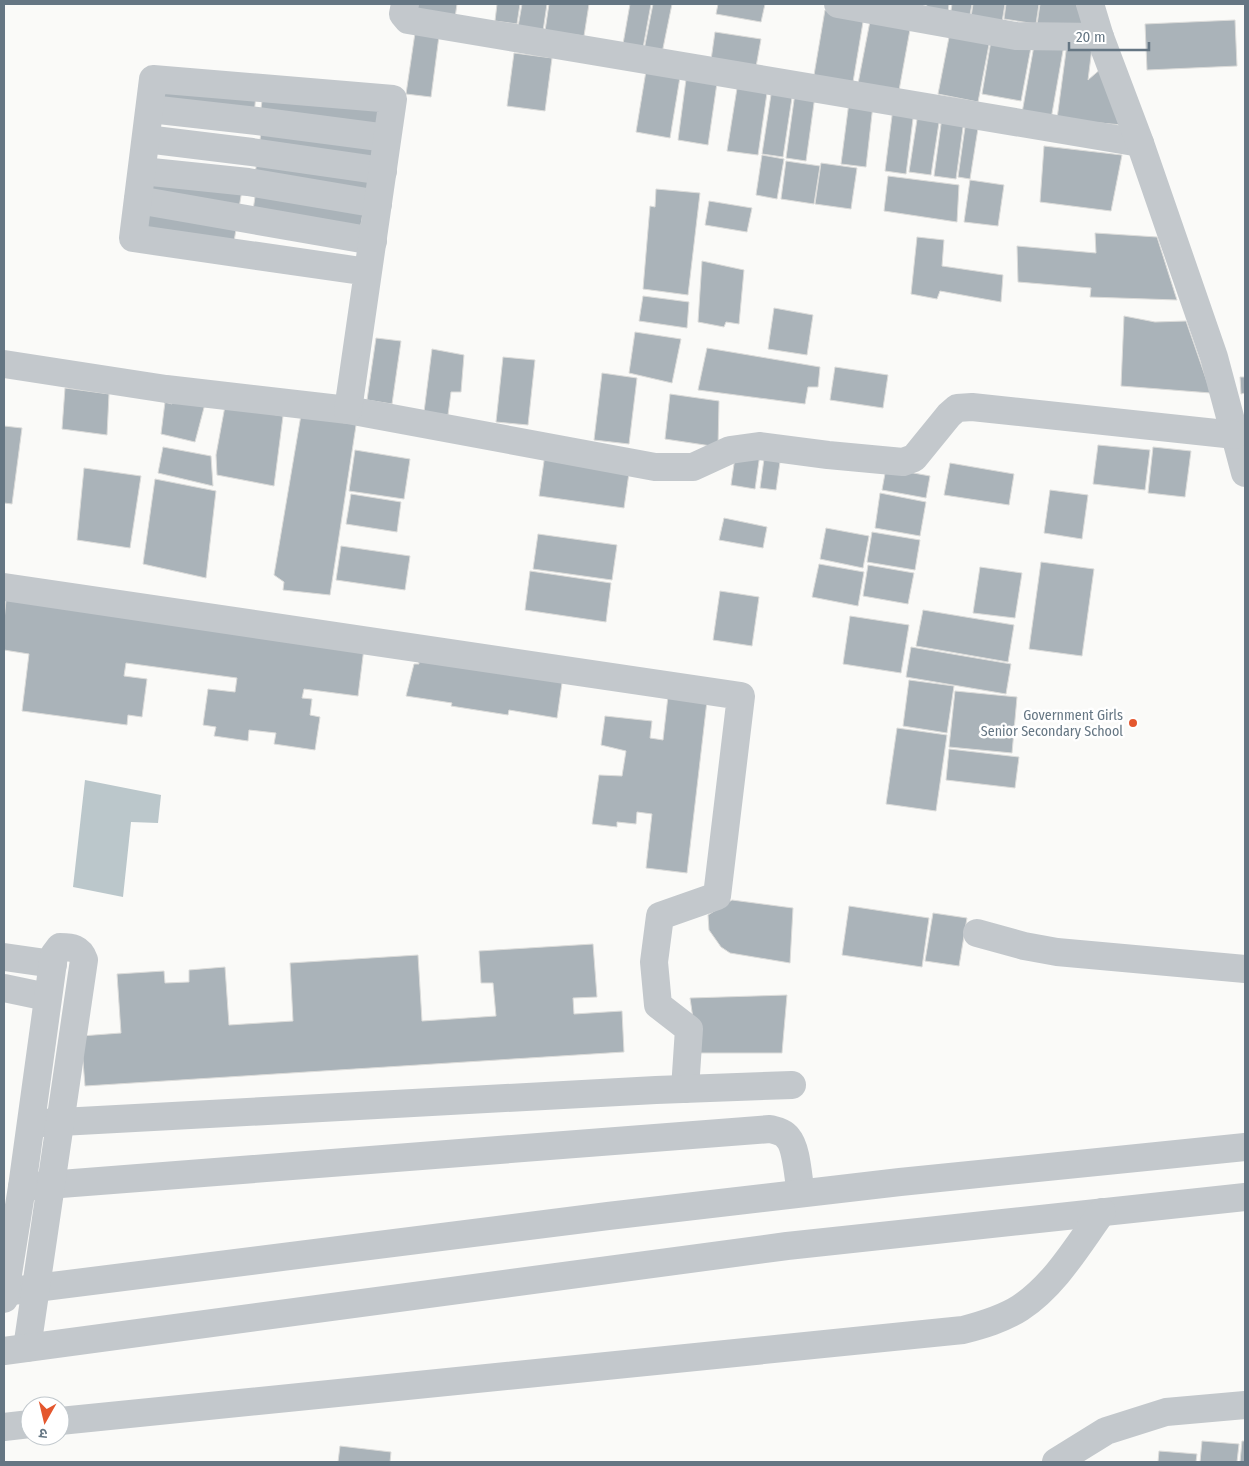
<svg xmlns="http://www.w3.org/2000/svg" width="1249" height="1466" viewBox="0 0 1249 1466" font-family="'Fira Sans Condensed','Noto Sans Devanagari',sans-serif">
  <rect width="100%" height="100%" fill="#fafaf8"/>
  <path fill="#bbc7cb" d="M 85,780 L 161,795 L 158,823 L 131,822 L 123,897 L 73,887 Z"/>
  <g fill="#aab3b9" stroke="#dcdcda">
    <path d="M 416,4 L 457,4 L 455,18 L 415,12 Z"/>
    <path d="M 497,4 L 520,4 L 517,24 L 495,21 Z"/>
    <path d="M 522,4 L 547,4 L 543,31 L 518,27 Z"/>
    <path d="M 549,4 L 589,4 L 584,36 L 545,31 Z"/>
    <path d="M 630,4 L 651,4 L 643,48 L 623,44 Z"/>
    <path d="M 653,4 L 672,4 L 662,53 L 644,50 Z"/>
    <path d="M 718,4 L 765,4 L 761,22 L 716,14 Z"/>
    <path d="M 927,4 L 949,4 L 948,13 L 926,9 Z"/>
    <path d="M 952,4 L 972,4 L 969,20 L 950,17 Z"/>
    <path d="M 973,4 L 1005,4 L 1002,22 L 971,17 Z"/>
    <path d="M 1006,4 L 1039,4 L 1036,24 L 1004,19 Z"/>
    <path d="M 1040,4 L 1076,4 L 1088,31 L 1037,25 Z"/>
    <path d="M 825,10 L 864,16 L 852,88 L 813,81 Z"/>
    <path d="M 871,16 L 911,24 L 898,96 L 857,89 Z"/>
    <path d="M 1235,20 L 1237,66 L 1147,70 L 1145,24 Z"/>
    <path d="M 951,27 L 991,34 L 978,102 L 938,94 Z"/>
    <path d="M 715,32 L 761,39 L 756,67 L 711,60 Z"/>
    <path d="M 415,33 L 439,36 L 431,97 L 406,94 Z"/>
    <path d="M 992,35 L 1032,42 L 1021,101 L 982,94 Z"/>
    <path d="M 1035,40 L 1064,45 L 1051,119 L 1022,113 Z"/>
    <path d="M 1067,44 L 1092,48 L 1088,80 L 1103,67 L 1122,125 L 1057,119 Z"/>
    <path d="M 514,53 L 552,58 L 545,111 L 507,106 Z"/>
    <path d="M 647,65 L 681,71 L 670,138 L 636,132 Z"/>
    <path d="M 687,72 L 718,76 L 708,145 L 678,140 Z"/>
    <path d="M 738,82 L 768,86 L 758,155 L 727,151 Z"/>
    <path d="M 162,84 L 256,94 L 254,116 L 160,106 Z"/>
    <path d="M 772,88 L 793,91 L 783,157 L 762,154 Z"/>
    <path d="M 263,93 L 381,109 L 378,132 L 260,116 Z"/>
    <path d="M 795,93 L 815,96 L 806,161 L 786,158 Z"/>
    <path d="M 849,102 L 873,105 L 866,167 L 841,164 Z"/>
    <path d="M 893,108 L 914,111 L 906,174 L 885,171 Z"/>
    <path d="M 918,113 L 940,116 L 931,175 L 909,172 Z"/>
    <path d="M 942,117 L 964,120 L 956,179 L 934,176 Z"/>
    <path d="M 966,120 L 979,122 L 970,179 L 958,177 Z"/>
    <path d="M 262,124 L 377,139 L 374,163 L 259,148 Z"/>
    <path d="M 1044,146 L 1122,155 L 1111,211 L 1040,202 Z"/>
    <path d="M 258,155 L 372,174 L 368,200 L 254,180 Z"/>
    <path d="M 762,155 L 784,159 L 777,199 L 756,195 Z"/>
    <path d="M 786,161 L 820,166 L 814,204 L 781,199 Z"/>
    <path d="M 821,163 L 857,168 L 851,209 L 815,204 Z"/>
    <path d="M 147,174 L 242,190 L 238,214 L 143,198 Z"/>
    <path d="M 888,176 L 959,185 L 957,222 L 884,211 Z"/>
    <path d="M 970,180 L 1004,185 L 998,226 L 964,222 Z"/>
    <path d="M 656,189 L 700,193 L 688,295 L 643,289 L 650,206 L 655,207 Z"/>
    <path d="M 256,190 L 364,208 L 359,235 L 252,217 Z"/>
    <path d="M 709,201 L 752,208 L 747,232 L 705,225 Z"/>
    <path d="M 142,209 L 237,223 L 233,248 L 139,234 Z"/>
    <path d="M 1095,233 L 1157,237 L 1177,300 L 1090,297 L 1091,288 L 1018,282 L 1017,246 L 1096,253 Z"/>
    <path d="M 917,237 L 944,240 L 942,266 L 1003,275 L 1001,302 L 940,291 L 937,299 L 911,294 Z"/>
    <path d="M 702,261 L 744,270 L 739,324 L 726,322 L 724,327 L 698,322 Z"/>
    <path d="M 643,296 L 689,302 L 687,328 L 639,321 Z"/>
    <path d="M 774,308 L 813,315 L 807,355 L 768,349 Z"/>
    <path d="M 1124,316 L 1155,322 L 1186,321 L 1211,393 L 1121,386 Z"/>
    <path d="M 635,332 L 681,339 L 672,383 L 629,373 Z"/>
    <path d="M 376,338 L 401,341 L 392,404 L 367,400 Z"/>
    <path d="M 707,348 L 820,367 L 818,387 L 808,387 L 805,404 L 698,390 Z"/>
    <path d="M 432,349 L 464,355 L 461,392 L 451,392 L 448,415 L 424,412 Z"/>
    <path d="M 503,357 L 535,360 L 528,425 L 496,422 Z"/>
    <path d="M 835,367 L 888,375 L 883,408 L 830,400 Z"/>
    <path d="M 602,373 L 637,378 L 629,444 L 594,440 Z"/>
    <path d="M 1240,377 L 1245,377 L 1245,393 L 1241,394 Z"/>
    <path d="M 65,388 L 109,394 L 107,435 L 62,429 Z"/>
    <path d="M 670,394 L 719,401 L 718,447 L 665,439 Z"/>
    <path d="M 173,397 L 206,400 L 195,442 L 161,434 L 165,402 L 172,404 Z"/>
    <path d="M 225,406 L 283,416 L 274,486 L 217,475 L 216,455 Z"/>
    <path d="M 301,415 L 357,419 L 330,595 L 283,590 L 284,582 L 274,575 Z"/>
    <path d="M 4,426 L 22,428 L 12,504 L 4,503 Z"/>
    <path d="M 1098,445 L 1150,450 L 1145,490 L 1093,484 Z"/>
    <path d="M 163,447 L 211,456 L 213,486 L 158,473 Z"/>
    <path d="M 1153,447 L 1191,451 L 1185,497 L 1148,493 Z"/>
    <path d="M 355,450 L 410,459 L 404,499 L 349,491 Z"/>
    <path d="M 736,450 L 760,454 L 755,489 L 731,485 Z"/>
    <path d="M 545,454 L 630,466 L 624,508 L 539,496 Z"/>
    <path d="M 764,459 L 780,462 L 776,490 L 760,488 Z"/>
    <path d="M 950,463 L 1014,474 L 1009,505 L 944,495 Z"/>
    <path d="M 84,468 L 141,476 L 130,548 L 77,540 Z"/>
    <path d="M 886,468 L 930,476 L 926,498 L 882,490 Z"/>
    <path d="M 155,479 L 216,491 L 206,578 L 143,564 Z"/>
    <path d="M 1050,490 L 1088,495 L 1082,539 L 1044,533 Z"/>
    <path d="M 880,493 L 926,502 L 920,536 L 875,528 Z"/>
    <path d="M 351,494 L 401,502 L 397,532 L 346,524 Z"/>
    <path d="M 724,518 L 767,527 L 763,548 L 719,540 Z"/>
    <path d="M 826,528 L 869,536 L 863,568 L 820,559 Z"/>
    <path d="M 872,532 L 920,540 L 915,570 L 867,562 Z"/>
    <path d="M 538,534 L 617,545 L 612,580 L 533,569 Z"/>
    <path d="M 341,546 L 410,556 L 405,590 L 336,580 Z"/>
    <path d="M 1041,562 L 1094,569 L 1082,656 L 1029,649 Z"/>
    <path d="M 819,564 L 864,572 L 858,606 L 812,597 Z"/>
    <path d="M 868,565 L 914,573 L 908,604 L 863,596 Z"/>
    <path d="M 980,567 L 1022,573 L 1015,618 L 973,613 Z"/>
    <path d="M 530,571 L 611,583 L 606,622 L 525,610 Z"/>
    <path d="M 720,591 L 759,597 L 752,646 L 713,640 Z"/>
    <path d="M 6,600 L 364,648 L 358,696 L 304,689 L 302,698 L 312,699 L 310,715 L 320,717 L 315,750 L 274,744 L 276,733 L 249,730 L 248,741 L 214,736 L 216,727 L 203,725 L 208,689 L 235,692 L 237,678 L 126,663 L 124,676 L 147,679 L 142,717 L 128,715 L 127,725 L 22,711 L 29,654 L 4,650 L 4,621 Z"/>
    <path d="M 923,610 L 1014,625 L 1008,662 L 916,646 Z"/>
    <path d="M 850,616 L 909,625 L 901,673 L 843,664 Z"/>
    <path d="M 911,647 L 1011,664 L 1006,694 L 906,677 Z"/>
    <path d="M 418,657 L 563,676 L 557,718 L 509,710 L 508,715 L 451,706 L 452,703 L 406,696 L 414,664 L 419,664 Z"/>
    <path d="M 909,680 L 954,686 L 947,733 L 903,726 Z"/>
    <path d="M 955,691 L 1017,697 L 1012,753 L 949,747 Z"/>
    <path d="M 668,696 L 707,701 L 687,873 L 646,868 L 652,814 L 637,812 L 636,824 L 617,822 L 617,827 L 592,824 L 599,775 L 622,776 L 626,751 L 601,745 L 605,716 L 652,721 L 650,738 L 663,740 Z"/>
    <path d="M 897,728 L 947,735 L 936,811 L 886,804 Z"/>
    <path d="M 949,749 L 1019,757 L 1015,788 L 946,780 Z"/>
    <path d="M 732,900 L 793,908 L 790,963 L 730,953 L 721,947 L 709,930 L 708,915 Z"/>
    <path d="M 849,906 L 929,918 L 922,967 L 842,955 Z"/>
    <path d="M 933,913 L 967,918 L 959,966 L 925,961 Z"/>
    <path d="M 593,944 L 597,997 L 573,998 L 574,1014 L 622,1011 L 624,1052 L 85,1086 L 81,1036 L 121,1033 L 117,974 L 164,971 L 165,983 L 189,982 L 189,970 L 225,967 L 229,1025 L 293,1021 L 290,963 L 418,955 L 422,1021 L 496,1016 L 493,983 L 481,983 L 479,951 Z"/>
    <path d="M 787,995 L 782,1053 L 698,1053 L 690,998 Z"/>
    <path d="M 1202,1441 L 1239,1444 L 1237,1462 L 1200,1462 Z"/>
    <path d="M 1242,1441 L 1245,1441 L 1245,1462 L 1240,1462 Z"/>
    <path d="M 340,1446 L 391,1452 L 390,1462 L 338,1462 Z"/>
    <path d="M 1159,1451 L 1197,1454 L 1196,1462 L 1158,1462 Z"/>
  </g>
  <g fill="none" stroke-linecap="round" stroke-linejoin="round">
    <g stroke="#c3c8cc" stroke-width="28">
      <path d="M 405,4 L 403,14 L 408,20 L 1140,143"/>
      <path d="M 838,4 L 1016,36 L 1100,37"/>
      <path d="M 1090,4 L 1100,37 L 1140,143 L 1214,357 L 1245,473"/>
      <path d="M 150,109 L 257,121 L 387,138"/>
      <path d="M 146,139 L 252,152 L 383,171"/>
      <path d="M 142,171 L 248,182 L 378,204"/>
      <path d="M 138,200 L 373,241"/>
      <path d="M 4,364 L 166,389 L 348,410 L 655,467 L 693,467 L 730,450 L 759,446 L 828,455 L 903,462 L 914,458 L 949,415 L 957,408 L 972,407 L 1235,435"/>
      <path d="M 348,410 L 393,99 L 153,79 L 133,238 L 368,272"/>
      <path d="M 4,587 L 741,696 L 717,896 L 660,916 L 654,962 L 658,1005 L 689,1029 L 685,1089"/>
      <path d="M 977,933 L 1024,946 L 1057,952 L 1245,969"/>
      <path d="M 4,957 L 53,964"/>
      <path d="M 4,988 L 47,997"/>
      <path d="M 42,1123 L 656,1090 L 792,1085"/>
      <path d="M 22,1187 L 770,1129 C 777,1131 784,1132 788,1138 C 797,1148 798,1179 801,1193"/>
      <path d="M 4,1292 L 608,1216 L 900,1182 L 1245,1147"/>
      <path d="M 4,1299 L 22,1187 L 54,955 L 60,947 C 72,947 80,948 84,960 L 27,1348"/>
      <path d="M 4,1351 L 787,1246 L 1245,1197"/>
      <path d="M 60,1421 L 963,1330 C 982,1325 1003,1319 1020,1308 C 1055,1285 1078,1245 1102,1212"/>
      <path d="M 4,1427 L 30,1424"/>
      <path d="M 1056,1462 L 1106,1431 L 1166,1412 L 1245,1405"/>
    </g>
  </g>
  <circle fill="#e4572e" stroke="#fff" stroke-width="2" cx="1133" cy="723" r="5"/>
  <g text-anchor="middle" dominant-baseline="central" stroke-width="5" stroke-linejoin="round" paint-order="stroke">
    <g font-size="14" fill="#657683" stroke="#fff" text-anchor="end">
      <text x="1123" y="715">Government Girls<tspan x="1123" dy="16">Senior Secondary School</tspan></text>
    </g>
  </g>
  <rect width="1249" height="1466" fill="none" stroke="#657683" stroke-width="10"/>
  <g transform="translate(45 1421) rotate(188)"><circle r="24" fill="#ffffff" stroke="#c1c8cd"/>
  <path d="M0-4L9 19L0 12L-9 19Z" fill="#e4572e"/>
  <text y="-8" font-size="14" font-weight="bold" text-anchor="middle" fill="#657683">उ</text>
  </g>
  <path d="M1069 42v8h80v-8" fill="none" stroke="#657683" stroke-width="2.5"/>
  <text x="1076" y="42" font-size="15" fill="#657683" stroke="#ffffff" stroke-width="4" paint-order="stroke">20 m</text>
</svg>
